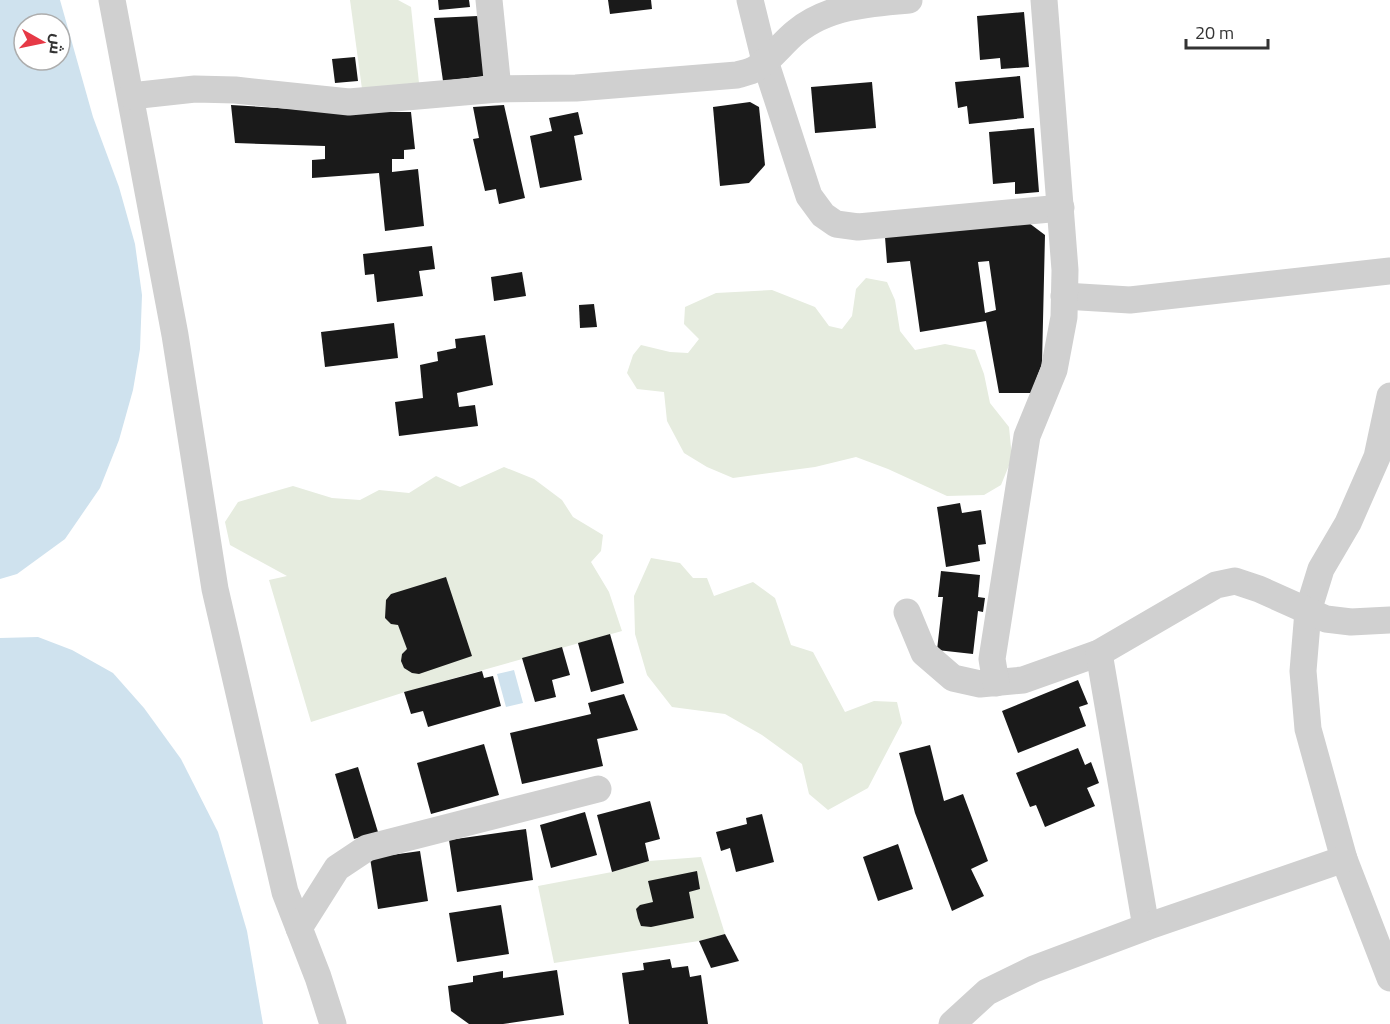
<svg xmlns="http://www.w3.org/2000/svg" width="1390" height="1024" viewBox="0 0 1390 1024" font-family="'Titillium Web',Cairo,sans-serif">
  <rect width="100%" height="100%" fill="#fff"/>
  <g fill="#e6ecdf">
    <path d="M 350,0 L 398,0 L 411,7 L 419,83 L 362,89 Z"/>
    <path d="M 866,278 L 887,282 L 895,300 L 900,331 L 915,350 L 945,344 L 975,350 L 984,374 L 990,403 L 1009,427 L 1012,458 L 1001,485 L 984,495 L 947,496 L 888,469 L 856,457 L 815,467 L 733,478 L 707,467 L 684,453 L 667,421 L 664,392 L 637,389 L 627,373 L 633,355 L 641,345 L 670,352 L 688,353 L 699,339 L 684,324 L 685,307 L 716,293 L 772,290 L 815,307 L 829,326 L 842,329 L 852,316 L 856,289 Z"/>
    <path d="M 504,467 L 534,479 L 562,500 L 573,517 L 603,535 L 601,551 L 591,562 L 609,592 L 622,631 L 405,692 L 311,722 L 269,580 L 287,576 L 230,545 L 225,522 L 238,502 L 293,486 L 332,498 L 360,500 L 379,490 L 409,493 L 436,476 L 460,487 Z"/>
    <path d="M 651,558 L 680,563 L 693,578 L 707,578 L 714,596 L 753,582 L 775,598 L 791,645 L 813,652 L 845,712 L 874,701 L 897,702 L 902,723 L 868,788 L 828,810 L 809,794 L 802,764 L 762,735 L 725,714 L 672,707 L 647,675 L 635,634 L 634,596 Z"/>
    <path d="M 701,857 L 725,934 L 699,941 L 554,963 L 538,886 L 612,872 L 649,861 Z"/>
  </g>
  <g fill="#cfe2ee" fill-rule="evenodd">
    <path d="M 0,0 L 60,0 L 93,117 L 119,187 L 135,244 L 142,295 L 140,349 L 133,390 L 119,440 L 100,488 L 65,539 L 17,574 L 0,579 ZM 24,24 L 60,24 L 60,60 L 24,60 Z"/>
    <path d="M 38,637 L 72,650 L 113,673 L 144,708 L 181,759 L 218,832 L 247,931 L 263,1024 L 0,1024 L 0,638 Z"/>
    <path d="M 514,670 L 523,703 L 506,707 L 497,674 Z"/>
  </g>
  <g fill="#1a1a1a" fill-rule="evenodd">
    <path d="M 438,0 L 469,0 L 470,7 L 439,10 Z"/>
    <path d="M 608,0 L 651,0 L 652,9 L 610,14 Z"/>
    <path d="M 1024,12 L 1029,67 L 1001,69 L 1000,58 L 980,60 L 977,16 Z"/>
    <path d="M 478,16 L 484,76 L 443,81 L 434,18 Z"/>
    <path d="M 355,57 L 358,81 L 335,83 L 332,59 Z"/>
    <path d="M 1020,76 L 1024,118 L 969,124 L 967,106 L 958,108 L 955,82 Z"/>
    <path d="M 872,82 L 876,128 L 815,133 L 811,87 Z"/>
    <path d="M 750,102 L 759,107 L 765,165 L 749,183 L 720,186 L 713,107 Z"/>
    <path d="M 231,105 L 340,112 L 411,112 L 415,149 L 404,150 L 404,159 L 392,159 L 392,172 L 418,169 L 424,226 L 385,231 L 379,173 L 312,178 L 312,160 L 325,159 L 325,146 L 235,143 Z"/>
    <path d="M 504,105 L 525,198 L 499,204 L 496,189 L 485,191 L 473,139 L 479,138 L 473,107 Z"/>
    <path d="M 578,112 L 583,134 L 574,136 L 582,180 L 540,188 L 530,136 L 552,131 L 549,118 Z"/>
    <path d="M 1034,128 L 1039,192 L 1015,194 L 1015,182 L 993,184 L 989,132 Z"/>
    <path d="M 1029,223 L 1045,235 L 1042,364 L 1031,393 L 999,393 L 986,321 L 920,332 L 910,261 L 887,263 L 885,237 ZM 989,261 L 996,310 L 985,313 L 978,262 Z"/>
    <path d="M 432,246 L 435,269 L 419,271 L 423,296 L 377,302 L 374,274 L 365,275 L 363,254 Z"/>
    <path d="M 522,272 L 526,296 L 494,301 L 491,277 Z"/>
    <path d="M 594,304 L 597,327 L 580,328 L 579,305 Z"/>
    <path d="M 394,323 L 398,358 L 325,367 L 321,332 Z"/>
    <path d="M 485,335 L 493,385 L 457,393 L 459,407 L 475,405 L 478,426 L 399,436 L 395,402 L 423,398 L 420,365 L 438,361 L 437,352 L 456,348 L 455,339 Z"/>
    <path d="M 960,503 L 962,513 L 981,510 L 986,544 L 978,545 L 980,561 L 946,567 L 937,507 Z"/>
    <path d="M 941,571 L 980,575 L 978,597 L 985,598 L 983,612 L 978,611 L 973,654 L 937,650 L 943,597 L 938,597 Z"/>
    <path d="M 446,577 L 472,656 L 419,674 L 412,673 L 404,668 L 401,661 L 402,654 L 407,649 L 398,625 L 391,624 L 385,618 L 386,600 L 391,594 Z"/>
    <path d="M 610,634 L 624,683 L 591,692 L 578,643 Z"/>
    <path d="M 562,647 L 570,675 L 552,680 L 556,697 L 535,702 L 522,658 Z"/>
    <path d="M 482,671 L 484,678 L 493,676 L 501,706 L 428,727 L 423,711 L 411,714 L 404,692 Z"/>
    <path d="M 1078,680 L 1088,704 L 1079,707 L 1086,726 L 1018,753 L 1002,711 Z"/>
    <path d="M 624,694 L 638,730 L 597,739 L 603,766 L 522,784 L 510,733 L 591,714 L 588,703 Z"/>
    <path d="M 484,744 L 499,795 L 431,814 L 417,763 Z"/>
    <path d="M 930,745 L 944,801 L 963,794 L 988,861 L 971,869 L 984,896 L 952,911 L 915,813 L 899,753 Z"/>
    <path d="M 1078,748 L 1085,765 L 1091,762 L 1099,783 L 1087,788 L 1095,806 L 1045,827 L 1036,805 L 1030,807 L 1016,773 Z"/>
    <path d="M 358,767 L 378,832 L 354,839 L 335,774 Z"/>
    <path d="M 650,801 L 660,839 L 645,843 L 649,861 L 612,872 L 597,815 Z"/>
    <path d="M 585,812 L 597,855 L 551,868 L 540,825 Z"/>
    <path d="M 762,814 L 774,862 L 736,872 L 730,848 L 721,851 L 716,832 L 747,824 L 746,818 Z"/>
    <path d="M 526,829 L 533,880 L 457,892 L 449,840 Z"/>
    <path d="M 898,844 L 913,889 L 878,901 L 863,857 Z"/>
    <path d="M 420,851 L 428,901 L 378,909 L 370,858 Z"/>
    <path d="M 697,871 L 700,889 L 689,892 L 694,918 L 651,927 L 641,926 L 638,918 L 636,909 L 640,905 L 653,902 L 648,881 Z"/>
    <path d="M 501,905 L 509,954 L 457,962 L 449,913 Z"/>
    <path d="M 725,934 L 739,961 L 711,968 L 699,941 Z"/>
    <path d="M 670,959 L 672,968 L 688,966 L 690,977 L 701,975 L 708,1024 L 629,1024 L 622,973 L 644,970 L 643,963 Z"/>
    <path d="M 557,970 L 564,1015 L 503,1024 L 469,1024 L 451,1011 L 448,986 L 473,982 L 473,976 L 503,971 L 503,978 Z"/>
  </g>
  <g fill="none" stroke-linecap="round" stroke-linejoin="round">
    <g stroke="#d0d0d0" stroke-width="27">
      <path d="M 112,0 L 175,335 L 215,589 L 285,892 L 318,977 L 333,1024"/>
      <path d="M 489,0 L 498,89"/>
      <path d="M 750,0 L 765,61 L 809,196 L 823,215 L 836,224 L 858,227 L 1061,208"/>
      <path d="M 131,96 L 195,89 L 235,90 L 349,102 L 498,89 L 576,88 L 737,75 C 743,73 750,72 755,69 C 771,60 782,43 796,32 C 827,6 871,3 909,0"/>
      <path d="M 1064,296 L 1130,300 L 1390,271"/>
      <path d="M 1390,396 L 1377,457 L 1348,523 L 1321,569 L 1308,611 L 1303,671 L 1308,729 L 1344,859 L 1390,978"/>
      <path d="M 907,612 L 924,653 L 953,678 L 980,684 L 1023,680 L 1099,653 L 1216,585 L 1235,581 L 1259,589 L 1326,619 L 1351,622 L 1390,620"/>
      <path d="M 1099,653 L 1146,927"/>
      <path d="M 996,683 L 992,659 L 1027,436 L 1054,370 L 1064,317 L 1065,270 L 1044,0"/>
      <path d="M 299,928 L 337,868 L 367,848 L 598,789"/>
      <path d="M 952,1024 L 987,992 L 1034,969 L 1146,927 L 1344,859"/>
    </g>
  </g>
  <g transform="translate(42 42) rotate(99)"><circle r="28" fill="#ffffff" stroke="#adadad" stroke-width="1.5"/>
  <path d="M0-4.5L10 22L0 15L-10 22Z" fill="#e63946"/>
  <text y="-9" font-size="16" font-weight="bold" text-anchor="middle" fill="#333333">ش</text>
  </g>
  <path d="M1186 39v9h82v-9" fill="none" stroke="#333333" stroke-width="3"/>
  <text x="1195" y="39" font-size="18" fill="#333333" stroke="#ffffff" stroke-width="4.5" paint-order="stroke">20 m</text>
</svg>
